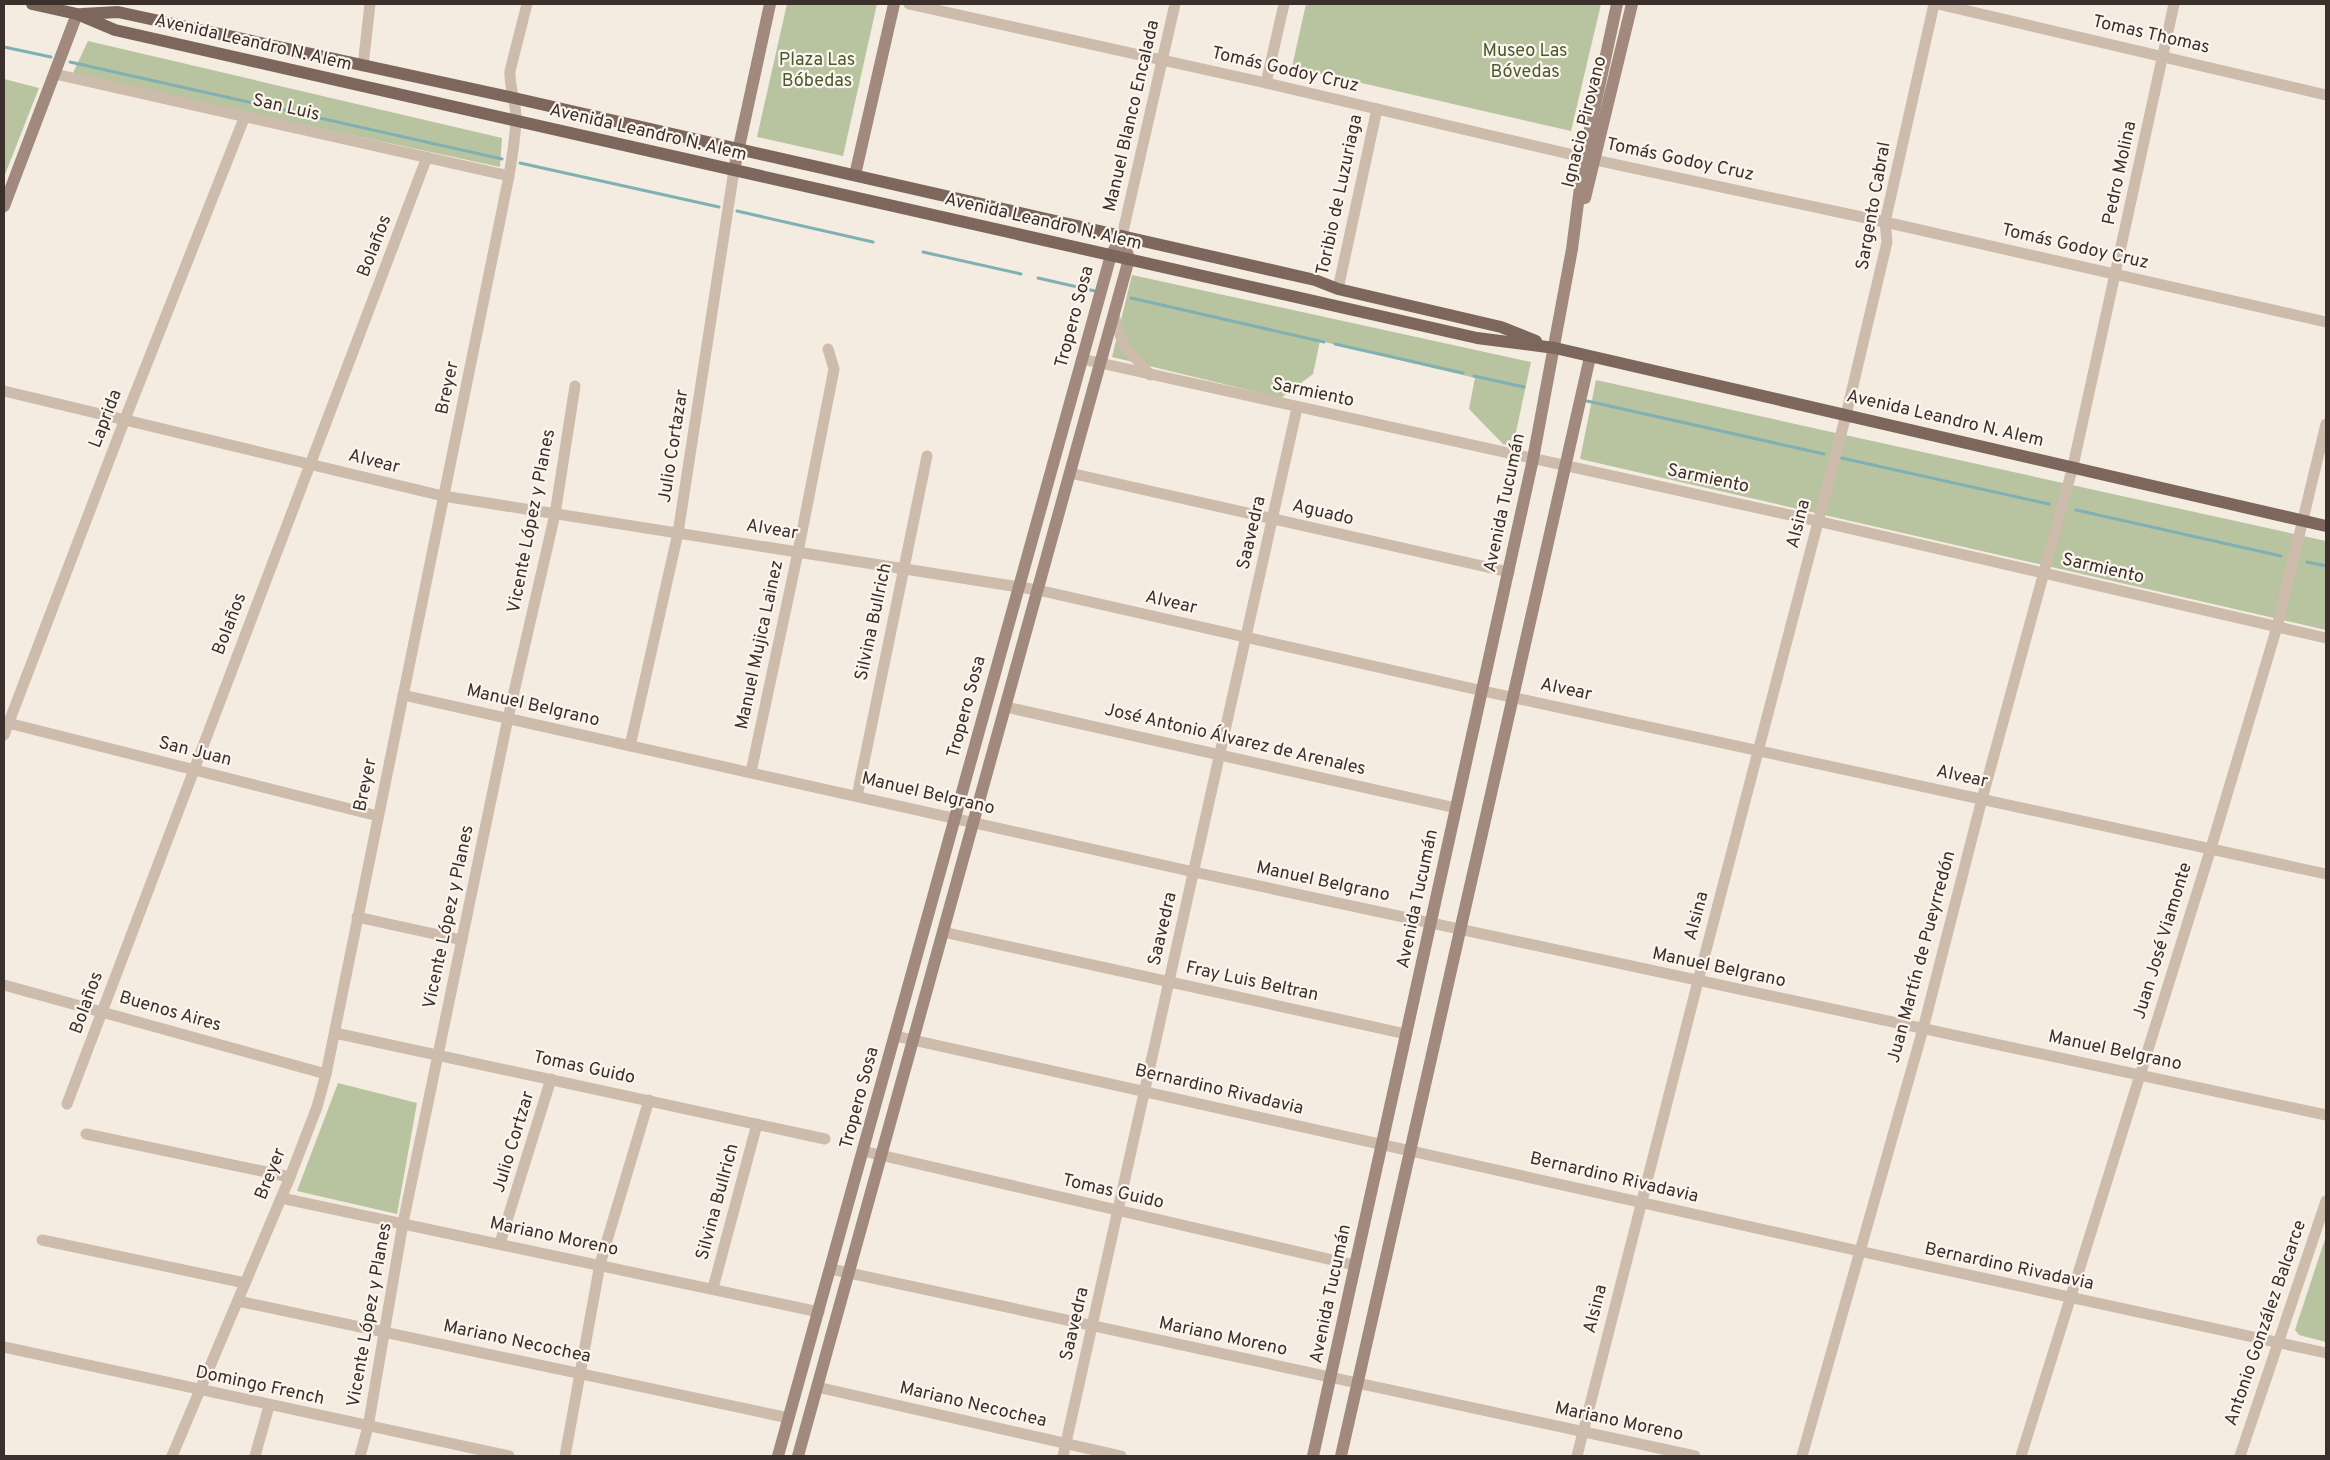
<svg xmlns="http://www.w3.org/2000/svg" width="2330" height="1460" viewBox="0 0 2330 1460" font-family="Overpass,sans-serif">
  <rect width="100%" height="100%" fill="#f4ebe1"/>
  <g fill="#b8c4a0">
    <path d="M 787,4 L 877,4 L 843,156 L 757,137 Z"/>
    <path d="M 1306,4 L 1601,4 L 1571,131 L 1292,67 Z"/>
    <path d="M 88,41 L 502,138 L 500,167 L 72,75 Z"/>
    <path d="M 4,79 L 39,88 L 4,177 Z"/>
    <path d="M 1132,275 L 1531,362 L 1513,446 L 1503,444 L 1469,409 L 1475,378 L 1320,341 L 1313,374 L 1281,398 L 1112,357 Z"/>
    <path d="M 1596,380 L 2326,541 L 2326,630 L 1580,459 Z"/>
    <path d="M 338,1083 L 417,1103 L 397,1214 L 297,1191 Z"/>
    <path d="M 2326,1236 L 2326,1342 L 2299,1335 L 2295,1330 Z"/>
  </g>
  <g fill="none" stroke-linecap="round" stroke-linejoin="round">
    <g stroke="#7fb0b2" stroke-width="3">
      <path d="M 4,47 L 51,57"/>
      <path d="M 70,62 L 502,159"/>
      <path d="M 520,163 L 719,207"/>
      <path d="M 737,211 L 873,242"/>
      <path d="M 923,252 L 1021,274"/>
      <path d="M 1038,278 L 1095,291"/>
      <path d="M 1131,298 L 1324,342"/>
      <path d="M 1335,344 L 1463,373"/>
      <path d="M 1474,376 L 1524,387"/>
      <path d="M 1587,401 L 1824,454"/>
      <path d="M 1837,457 L 2049,504"/>
      <path d="M 2076,510 L 2281,556"/>
      <path d="M 2307,562 L 2326,566"/>
    </g>
    <g stroke="#cdbbac" stroke-width="11">
      <path d="M 909,4 L 1266,83 L 1595,160 L 1885,222 L 2326,322"/>
      <path d="M 1938,4 L 2326,95"/>
      <path d="M 363,66 L 370,4"/>
      <path d="M 55,74 L 509,176"/>
      <path d="M 1266,83 L 1284,4"/>
      <path d="M 1122,236 L 1175,4"/>
      <path d="M 1338,289 L 1377,109"/>
      <path d="M 1114,316 L 1123,344 L 1150,375"/>
      <path d="M 1082,359 L 1817,521 L 2326,638"/>
      <path d="M 4,391 L 443,496 L 1038,590 L 1483,691 L 2326,874"/>
      <path d="M 1070,473 L 1509,572"/>
      <path d="M 403,695 L 1194,872 L 2326,1115"/>
      <path d="M 1006,707 L 1456,808"/>
      <path d="M 4,722 L 378,816"/>
      <path d="M 4,735 L 125,419 L 245,116"/>
      <path d="M 630,746 L 678,533 L 734,170"/>
      <path d="M 751,772 L 798,552 L 834,369 L 828,349"/>
      <path d="M 857,796 L 927,456"/>
      <path d="M 357,917 L 462,940"/>
      <path d="M 943,932 L 1406,1034"/>
      <path d="M 4,985 L 326,1074"/>
      <path d="M 335,1033 L 825,1139"/>
      <path d="M 895,1036 L 1859,1251 L 2326,1353"/>
      <path d="M 67,1104 L 427,157"/>
      <path d="M 86,1134 L 290,1177"/>
      <path d="M 863,1151 L 1354,1265"/>
      <path d="M 281,1198 L 819,1312"/>
      <path d="M 42,1240 L 245,1283"/>
      <path d="M 500,1243 L 551,1079"/>
      <path d="M 831,1269 L 1695,1456"/>
      <path d="M 713,1288 L 757,1124"/>
      <path d="M 238,1301 L 789,1418"/>
      <path d="M 4,1347 L 509,1456"/>
      <path d="M 817,1387 L 1121,1456"/>
      <path d="M 172,1456 L 290,1177 L 317,1107 L 326,1074 L 509,176 C 512,158 515,139 516,121 C 517,104 509,88 510,71 L 527,4"/>
      <path d="M 255,1456 L 269,1406"/>
      <path d="M 360,1456 L 368,1427 L 403,1223 L 508,718 L 555,514 L 575,386"/>
      <path d="M 565,1456 L 600,1264 L 649,1100"/>
      <path d="M 1063,1456 L 1297,408"/>
      <path d="M 1577,1456 L 1698,981 L 1846,415 L 1887,242 L 1885,222 L 1934,4"/>
      <path d="M 1802,1456 L 1923,1029 L 1982,799 L 2073,466 L 2174,4"/>
      <path d="M 2021,1456 L 2211,848 L 2277,627 L 2326,424"/>
      <path d="M 2240,1456 L 2326,1201"/>
    </g>
    <g stroke="#a18a7d" stroke-width="12">
      <path d="M 734,170 L 770,4"/>
      <path d="M 855,175 L 894,4"/>
      <path d="M 1585,198 L 1632,4"/>
      <path d="M 4,206 L 77,14"/>
      <path d="M 778,1456 L 1111,255 L 1122,236"/>
      <path d="M 798,1456 L 1129,259 L 1122,236"/>
      <path d="M 1313,1456 L 1533,459 L 1572,249 L 1584,157 L 1617,4"/>
      <path d="M 1341,1456 L 1590,357"/>
    </g>
    <g stroke="#7d675c" stroke-width="12">
      <path d="M 32,4 L 77,14 L 115,30 L 1477,338 L 1555,348 L 2326,526"/>
      <path d="M 82,14 L 118,12 L 514,98 L 1315,280 L 1338,289 L 1501,327 L 1536,341"/>
    </g>
  </g>
  <g text-anchor="middle" dominant-baseline="central" stroke-width="4.5" stroke-linejoin="round" paint-order="stroke">
    <g font-size="18" fill="#3b302b" stroke="#fbf5ee">
      <text transform="translate(2151 35) rotate(13)">Tomas Thomas</text>
      <text transform="translate(253 43) rotate(13)">Avenida Leandro N. Alem</text>
      <text transform="translate(1285 70) rotate(13)">Tomás Godoy Cruz</text>
      <text transform="translate(286 108) rotate(13)">San Luis</text>
      <text transform="translate(1132 116) rotate(-77)">Manuel Blanco Encalada</text>
      <text transform="translate(1585 122) rotate(-76)">Ignacio Pirovano</text>
      <text transform="translate(648 133) rotate(13)">Avenida Leandro N. Alem</text>
      <text transform="translate(1680 160) rotate(12)">Tomás Godoy Cruz</text>
      <text transform="translate(2120 173) rotate(-78)">Pedro Molina</text>
      <text transform="translate(1340 195) rotate(-78)">Toribio de Luzuriaga</text>
      <text transform="translate(1874 206) rotate(-80)">Sargento Cabral</text>
      <text transform="translate(1043 222) rotate(13)">Avenida Leandro N. Alem</text>
      <text transform="translate(375 246) rotate(-69)">Bolaños</text>
      <text transform="translate(2075 247) rotate(13)">Tomás Godoy Cruz</text>
      <text transform="translate(1075 317) rotate(-75)">Tropero Sosa</text>
      <text transform="translate(448 388) rotate(-78)">Breyer</text>
      <text transform="translate(1313 393) rotate(12)">Sarmiento</text>
      <text transform="translate(106 419) rotate(-69)">Laprida</text>
      <text transform="translate(1945 419) rotate(13)">Avenida Leandro N. Alem</text>
      <text transform="translate(674 446) rotate(-81)">Julio Cortazar</text>
      <text transform="translate(374 462) rotate(14)">Alvear</text>
      <text transform="translate(1708 479) rotate(12)">Sarmiento</text>
      <text transform="translate(1505 503) rotate(-78)">Avenida Tucumán</text>
      <text transform="translate(1323 513) rotate(13)">Aguado</text>
      <text transform="translate(532 521) rotate(-79)">Vicente López y Planes</text>
      <text transform="translate(1799 524) rotate(-76)">Alsina</text>
      <text transform="translate(772 530) rotate(9)">Alvear</text>
      <text transform="translate(1252 533) rotate(-77)">Saavedra</text>
      <text transform="translate(2103 569) rotate(13)">Sarmiento</text>
      <text transform="translate(1171 603) rotate(13)">Alvear</text>
      <text transform="translate(874 622) rotate(-78)">Silvina Bullrich</text>
      <text transform="translate(230 624) rotate(-69)">Bolaños</text>
      <text transform="translate(760 645) rotate(-78)">Manuel Mujica Lainez</text>
      <text transform="translate(1566 690) rotate(12)">Alvear</text>
      <text transform="translate(533 706) rotate(13)">Manuel Belgrano</text>
      <text transform="translate(967 707) rotate(-75)">Tropero Sosa</text>
      <text transform="translate(1235 740) rotate(13)">José Antonio Álvarez de Arenales</text>
      <text transform="translate(195 752) rotate(14)">San Juan</text>
      <text transform="translate(1962 777) rotate(12)">Alvear</text>
      <text transform="translate(366 785) rotate(-78)">Breyer</text>
      <text transform="translate(928 794) rotate(13)">Manuel Belgrano</text>
      <text transform="translate(1323 882) rotate(12)">Manuel Belgrano</text>
      <text transform="translate(1418 899) rotate(-78)">Avenida Tucumán</text>
      <text transform="translate(1697 916) rotate(-75)">Alsina</text>
      <text transform="translate(449 917) rotate(-78)">Vicente López y Planes</text>
      <text transform="translate(1163 929) rotate(-77)">Saavedra</text>
      <text transform="translate(2163 941) rotate(-73)">Juan José Viamonte</text>
      <text transform="translate(1922 957) rotate(-75)">Juan Martín de Pueyrredón</text>
      <text transform="translate(1719 968) rotate(12)">Manuel Belgrano</text>
      <text transform="translate(1252 982) rotate(12)">Fray Luis Beltran</text>
      <text transform="translate(87 1003) rotate(-70)">Bolaños</text>
      <text transform="translate(170 1012) rotate(16)">Buenos Aires</text>
      <text transform="translate(2115 1051) rotate(12)">Manuel Belgrano</text>
      <text transform="translate(584 1068) rotate(12)">Tomas Guido</text>
      <text transform="translate(1219 1090) rotate(13)">Bernardino Rivadavia</text>
      <text transform="translate(860 1098) rotate(-75)">Tropero Sosa</text>
      <text transform="translate(514 1142) rotate(-73)">Julio Cortzar</text>
      <text transform="translate(271 1174) rotate(-68)">Breyer</text>
      <text transform="translate(1614 1178) rotate(13)">Bernardino Rivadavia</text>
      <text transform="translate(1113 1192) rotate(13)">Tomas Guido</text>
      <text transform="translate(718 1202) rotate(-75)">Silvina Bullrich</text>
      <text transform="translate(554 1237) rotate(12)">Mariano Moreno</text>
      <text transform="translate(2009 1267) rotate(12)">Bernardino Rivadavia</text>
      <text transform="translate(1331 1294) rotate(-78)">Avenida Tucumán</text>
      <text transform="translate(1596 1309) rotate(-76)">Alsina</text>
      <text transform="translate(370 1315) rotate(-80)">Vicente López y Planes</text>
      <text transform="translate(2266 1323) rotate(-71)">Antonio González Balcarce</text>
      <text transform="translate(1075 1324) rotate(-77)">Saavedra</text>
      <text transform="translate(1223 1337) rotate(12)">Mariano Moreno</text>
      <text transform="translate(517 1342) rotate(12)">Mariano Necochea</text>
      <text transform="translate(260 1386) rotate(12)">Domingo French</text>
      <text transform="translate(973 1405) rotate(13)">Mariano Necochea</text>
      <text transform="translate(1619 1422) rotate(12)">Mariano Moreno</text>
    </g>
    <g font-size="18" fill="#4a5a2e" stroke="#fbf5ee">
      <text x="1525" y="51">Museo Las<tspan x="1525" dy="21">Bóvedas</tspan></text>
      <text x="817" y="60">Plaza Las<tspan x="817" dy="21">Bóbedas</tspan></text>
    </g>
  </g>
  <rect width="2330" height="1460" fill="none" stroke="#3b302b" stroke-width="10"/>
</svg>
